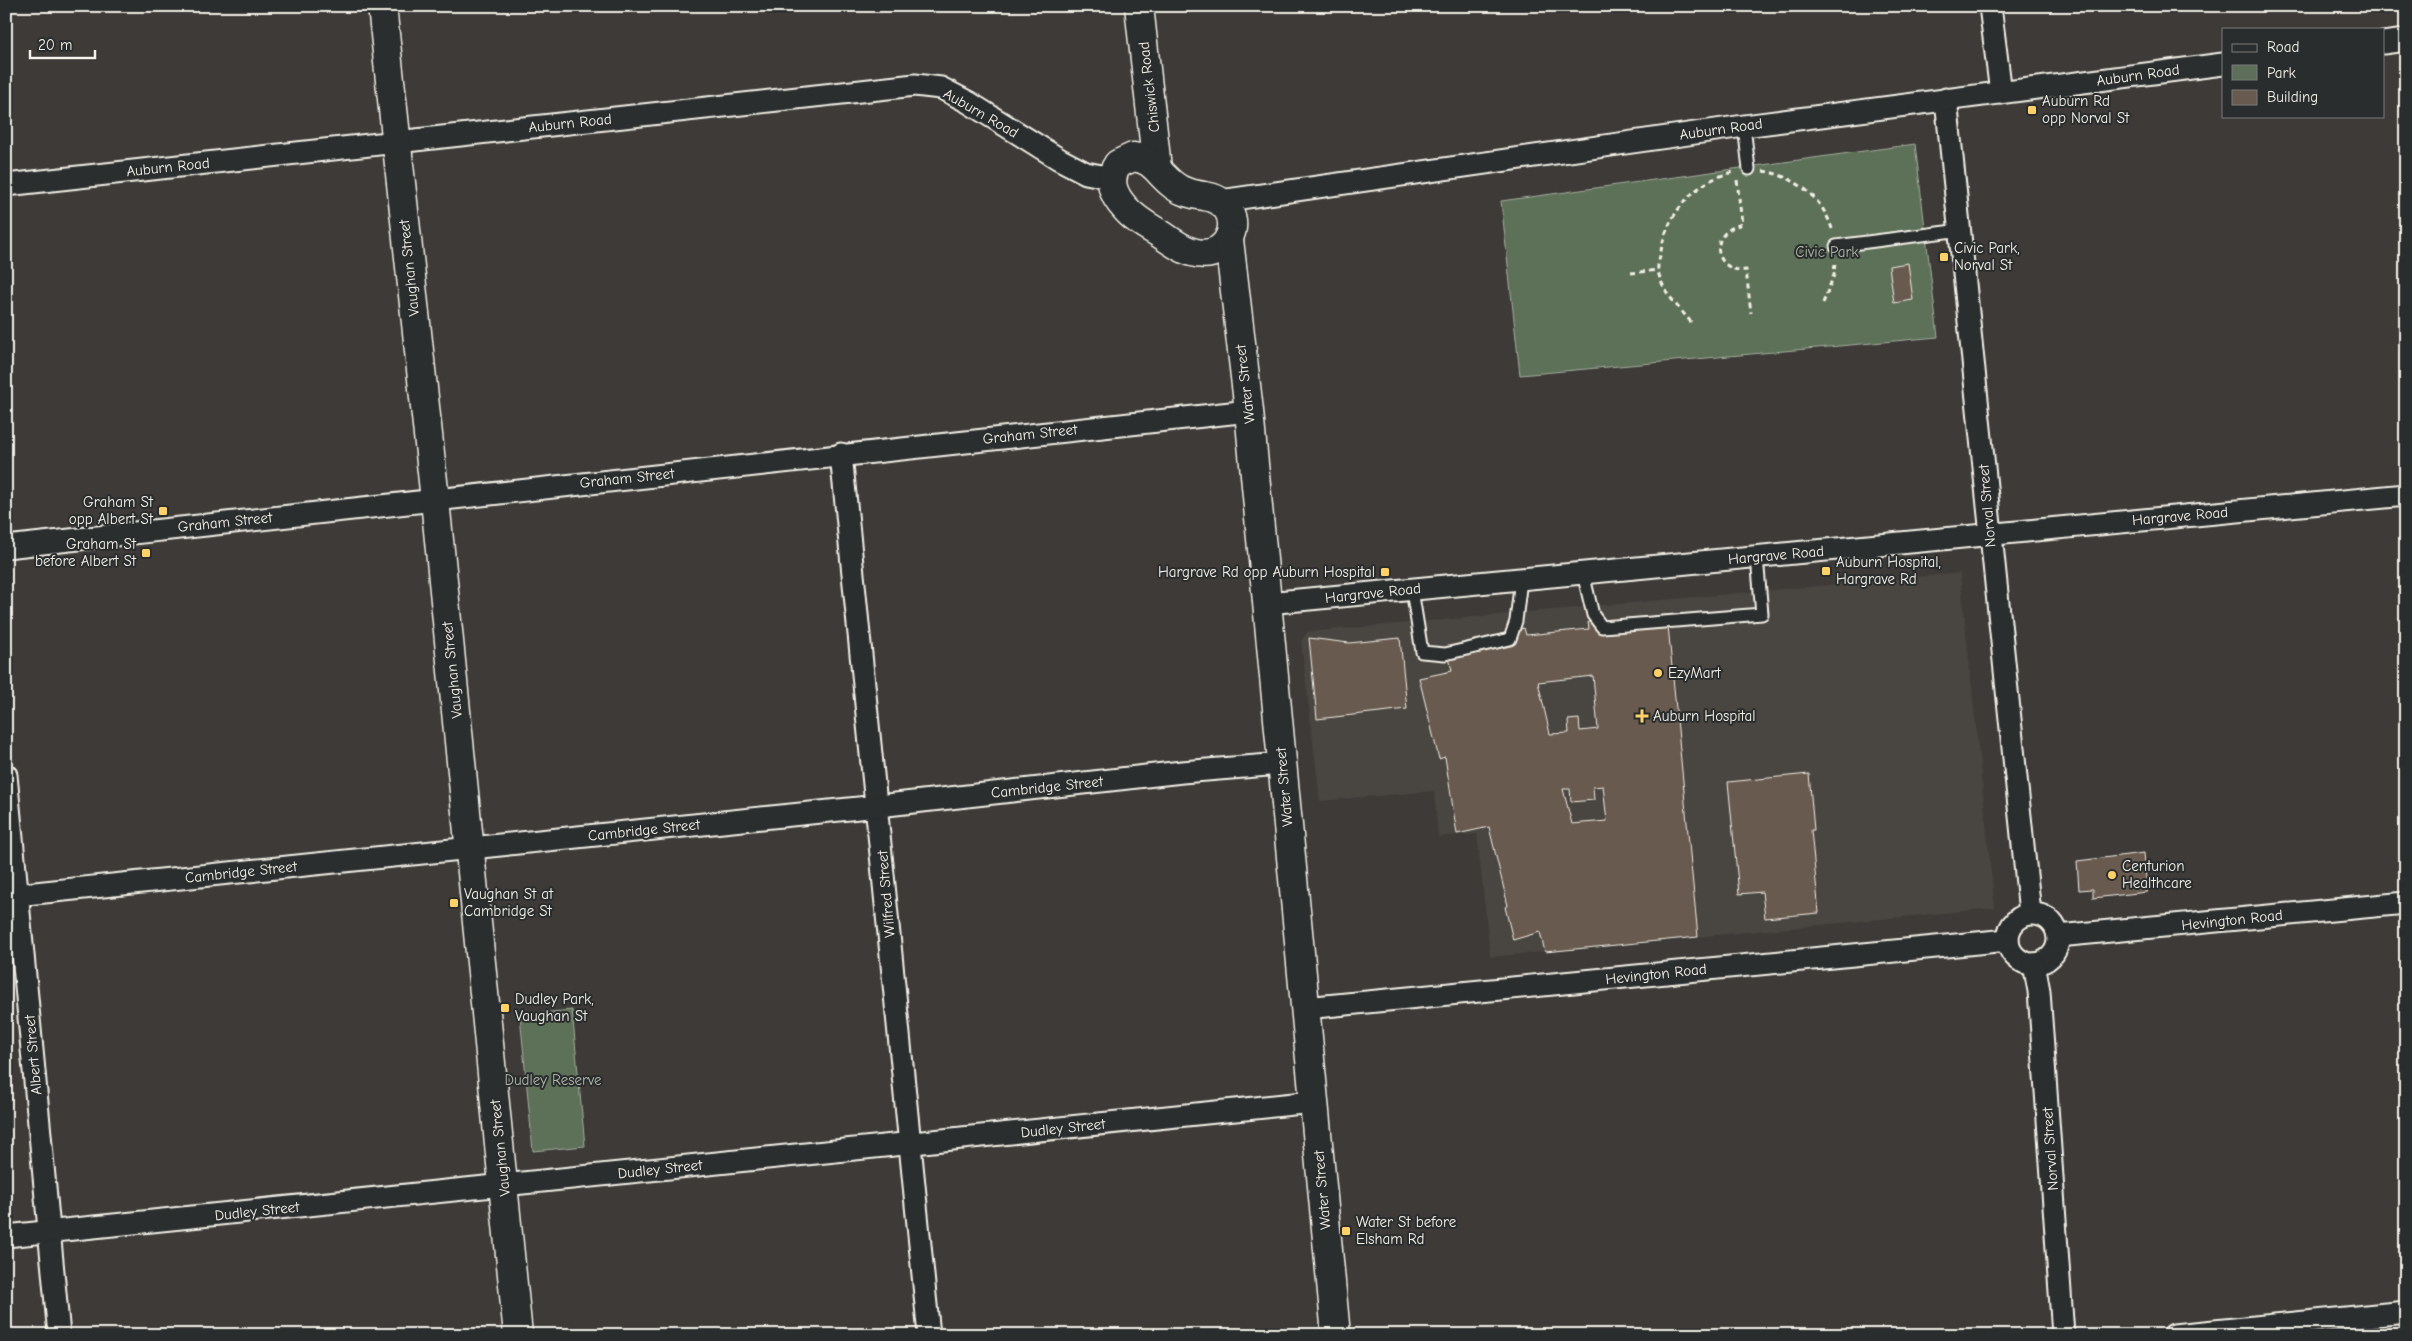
<svg xmlns="http://www.w3.org/2000/svg" width="2412" height="1341" viewBox="0 0 2412 1341" font-family="'Comic Neue',sans-serif">
  <rect width="100%" height="100%" fill="#3d3a38"/>
  <filter id="ink" filterUnits="userSpaceOnUse"><feTurbulence type="fractalNoise" baseFrequency=".02" numOctaves="2"/><feDisplacementMap in="SourceGraphic" scale="10" xChannelSelector="R" yChannelSelector="G"/><feConvolveMatrix kernelMatrix="1 2 1 2 8 2 1 2 1" color-interpolation-filters="sRGB"/></filter>
  <g filter="url(#ink)">
    <path fill="#4a443f" d="M 1960,573 L 1995,908 L 1490,957 L 1477,834 L 1438,837 L 1434,791 L 1320,801 L 1301,641 L 1307,632 Z"/>
    <g fill="#5d6f58" stroke="#a8b0a0">
      <path d="M 1915,144 L 1938,337 L 1520,375 L 1501,201 Z"/>
      <path d="M 572,1010 L 585,1146 L 533,1151 L 520,1015 Z"/>
    </g>
    <g fill="#695a50" stroke="#f4f1e8" fill-rule="evenodd">
      <path d="M 1908,263 L 1913,300 L 1894,303 L 1889,266 Z"/>
      <path d="M 1667,615 L 1698,937 L 1545,952 L 1540,932 L 1513,940 L 1505,907 L 1508,906 L 1489,827 L 1457,834 L 1445,757 L 1439,759 L 1419,678 L 1452,671 L 1447,648 L 1524,628 L 1526,635 L 1589,629 L 1588,622 ZM 1593,676 L 1598,729 L 1580,731 L 1579,719 L 1568,720 L 1569,733 L 1550,734 L 1538,682 ZM 1603,786 L 1607,821 L 1572,824 L 1563,789 L 1570,789 L 1571,802 L 1594,800 L 1593,787 Z"/>
      <path d="M 1309,638 L 1349,643 L 1400,638 L 1407,709 L 1317,719 Z"/>
      <path d="M 1809,774 L 1814,830 L 1811,830 L 1819,913 L 1765,918 L 1762,892 L 1739,894 L 1728,782 Z"/>
      <path d="M 2144,853 L 2147,892 L 2093,898 L 2093,889 L 2079,890 L 2077,861 Z"/>
    </g>
    <g fill="none" stroke-linecap="round" stroke-linejoin="round">
      <defs>
        <g id="lane">
          <path d="M 1744,126 L 1749,169"/>
          <path d="M 1836,246 L 1961,230"/>
          <path d="M 1583,573 L 1593,615 L 1602,627 L 1762,614 L 1757,557"/>
          <path d="M 1412,590 L 1422,652 L 1445,654 L 1510,639 L 1516,621 L 1521,579"/>
        </g>
        <g id="street">
          <path d="M 1990,6 L 2001,93"/>
          <path d="M 2383,43 L 2406,40"/>
          <path d="M 1946,99 L 2030,913"/>
          <path d="M 6,185 L 915,85 L 941,88 L 968,102 L 1059,159 L 1086,173 L 1112,178"/>
          <path d="M 1220,201 L 1744,126 L 2223,64"/>
          <path d="M 841,454 L 929,1335"/>
          <path d="M 6,547 L 1249,411"/>
          <path d="M 1267,603 L 2406,495"/>
          <path d="M 6,775 L 59,1335"/>
          <path d="M 6,896 L 878,806 L 1182,772 L 1282,764"/>
          <circle cx="2033" cy="939" r="25"/>
          <path d="M 2058,936 L 2406,903"/>
          <path d="M 2034,964 L 2039,991 L 2063,1335"/>
          <path d="M 1305,1008 L 2008,940"/>
          <path d="M 6,1236 L 1313,1102"/>
          <path d="M 2174,1335 L 2406,1312"/>
        </g>
        <g id="secondary">
          <path d="M 382,6 L 435,500 L 518,1335"/>
          <path d="M 1139,6 L 1157,168"/>
          <path d="M 1133,157 C 1153,159 1157,172 1172,184 C 1181,192 1192,194 1204,196 C 1250,202 1235,265 1192,252 C 1181,249 1171,241 1162,235 C 1149,227 1135,220 1125,208 C 1113,195 1107,180 1118,164 Z"/>
          <path d="M 1229,240 L 1249,411 L 1336,1335"/>
        </g>
      </defs>
      <use href="#lane" stroke="#f4f1e8" stroke-width="15"/>
      <use href="#street" stroke="#f4f1e8" stroke-width="25"/>
      <use href="#secondary" stroke="#f4f1e8" stroke-width="31"/>
      <g stroke="#f4f1e8" stroke-width="3" stroke-dasharray="5 4" stroke-linecap="butt">
        <path d="M 1763,171 C 1796,176 1824,199 1833,232"/>
        <path d="M 1737,180 L 1742,224 C 1704,234 1717,274 1746,270 L 1751,313"/>
        <path d="M 1631,273 L 1658,270"/>
        <path d="M 1823,303 L 1834,275 L 1835,261"/>
        <path d="M 1691,322 C 1678,307 1662,291 1658,271 C 1657,265 1660,257 1661,251 C 1667,214 1696,179 1735,172"/>
      </g>
      <use href="#lane" stroke="#2a2d2e" stroke-width="11"/>
      <use href="#street" stroke="#2a2d2e" stroke-width="21"/>
      <use href="#secondary" stroke="#2a2d2e" stroke-width="28"/>
    </g>
  </g>
  <g fill="#ffd166" stroke="#2a2d2e" stroke-width="2">
    <rect x="2027" y="105" width="10" height="10" rx="2.5"/>
    <rect x="1939" y="252" width="10" height="10" rx="2.5"/>
    <rect x="158" y="506" width="10" height="10" rx="2.5"/>
    <rect x="141" y="548" width="10" height="10" rx="2.5"/>
    <rect x="1821" y="566" width="10" height="10" rx="2.5"/>
    <rect x="1380" y="567" width="10" height="10" rx="2.5"/>
    <circle cx="1658" cy="673" r="5"/>
    <path d="M1639.5 708.5h5v5h5v5h-5v5h-5v-5h-5v-5h5z"/>
    <circle cx="2112" cy="875" r="5"/>
    <rect x="449" y="898" width="10" height="10" rx="2.5"/>
    <rect x="500" y="1003" width="10" height="10" rx="2.5"/>
    <rect x="1341" y="1226" width="10" height="10" rx="2.5"/>
  </g>
  <g text-anchor="middle" dominant-baseline="central" stroke-width="4" stroke-linejoin="round" paint-order="stroke">
    <g font-size="15" fill="#f4f1e8" stroke="#2a2d2e">
      <text transform="translate(2138 75) rotate(-8)">Auburn Road</text>
      <text transform="translate(1149 87) rotate(-97)">Chiswick Road</text>
      <text transform="translate(981 113) rotate(30)">Auburn Road</text>
      <text transform="translate(570 123) rotate(-6)">Auburn Road</text>
      <text transform="translate(1721 129) rotate(-8)">Auburn Road</text>
      <text transform="translate(168 167) rotate(-6)">Auburn Road</text>
      <text transform="translate(409 268) rotate(-96)">Vaughan Street</text>
      <text transform="translate(1245 384) rotate(-97)">Water Street</text>
      <text transform="translate(1030 434) rotate(-6)">Graham Street</text>
      <text transform="translate(627 478) rotate(-6)">Graham Street</text>
      <text transform="translate(1987 506) rotate(-95)">Norval Street</text>
      <text transform="translate(2180 516) rotate(-5)">Hargrave Road</text>
      <text transform="translate(225 522) rotate(-6)">Graham Street</text>
      <text transform="translate(1776 555) rotate(-5)">Hargrave Road</text>
      <text transform="translate(1373 593) rotate(-6)">Hargrave Road</text>
      <text transform="translate(452 670) rotate(-96)">Vaughan Street</text>
      <text transform="translate(1047 787) rotate(-6)">Cambridge Street</text>
      <text transform="translate(1284 787) rotate(-95)">Water Street</text>
      <text transform="translate(644 830) rotate(-6)">Cambridge Street</text>
      <text transform="translate(241 872) rotate(-6)">Cambridge Street</text>
      <text transform="translate(886 894) rotate(-95)">Wilfred Street</text>
      <text transform="translate(2232 920) rotate(-6)">Hevington Road</text>
      <text transform="translate(1656 974) rotate(-6)">Hevington Road</text>
      <text transform="translate(33 1055) rotate(-95)">Albert Street</text>
      <text transform="translate(1063 1128) rotate(-6)">Dudley Street</text>
      <text transform="translate(500 1148) rotate(-96)">Vaughan Street</text>
      <text transform="translate(2050 1149) rotate(-94)">Norval Street</text>
      <text transform="translate(660 1169) rotate(-6)">Dudley Street</text>
      <text transform="translate(1322 1190) rotate(-95)">Water Street</text>
      <text transform="translate(257 1211) rotate(-6)">Dudley Street</text>
    </g>
    <g font-size="15" fill="#f4f1e8" stroke="#2a2d2e" text-anchor="start">
      <text x="2042" y="101">Auburn Rd<tspan x="2042" dy="17">opp Norval St</tspan></text>
      <text x="1954" y="248">Civic Park,<tspan x="1954" dy="17">Norval St</tspan></text>
      <text x="153" y="502" text-anchor="end">Graham St<tspan x="153" dy="17">opp Albert St</tspan></text>
      <text x="136" y="544" text-anchor="end">Graham St<tspan x="136" dy="17">before Albert St</tspan></text>
      <text x="1836" y="562">Auburn Hospital,<tspan x="1836" dy="17">Hargrave Rd</tspan></text>
      <text x="1375" y="572" text-anchor="end">Hargrave Rd opp Auburn Hospital</text>
      <text x="1668" y="673">EzyMart</text>
      <text x="1653" y="716">Auburn Hospital</text>
      <text x="2122" y="866">Centurion<tspan x="2122" dy="17">Healthcare</tspan></text>
      <text x="464" y="894">Vaughan St at<tspan x="464" dy="17">Cambridge St</tspan></text>
      <text x="515" y="999">Dudley Park,<tspan x="515" dy="17">Vaughan St</tspan></text>
      <text x="1356" y="1222">Water St before<tspan x="1356" dy="17">Elsham Rd</tspan></text>
    </g>
    <g font-size="15" fill="#b0b6a7" stroke="#2a2d2e">
      <text x="1827" y="252">Civic Park</text>
      <text x="553" y="1080">Dudley Reserve</text>
    </g>
  </g>
  <rect width="2412" height="1341" fill="none" stroke="#2a2d2e" stroke-width="25"/>
  <rect x="12" y="12" width="2387" height="1316" fill="none" stroke="#f4f1e8" stroke-width="2" filter="url(#ink)"/>
  <rect x="2222" y="28" width="162" height="90" fill="#2a2d2e" stroke="#7b7b78"/>
  <rect x="2232" y="44" width="25" height="8" fill="#2a2d2e" stroke="#7b7b78"/>
  <text x="2267" y="52" font-size="15" fill="#f4f1e8">Road</text>
  <rect x="2232" y="65" width="25" height="15" fill="#5d6f58" stroke="#7b7b78"/>
  <text x="2267" y="78" font-size="15" fill="#f4f1e8">Park</text>
  <rect x="2232" y="90" width="25" height="15" fill="#695a50" stroke="#7b7b78"/>
  <text x="2267" y="102" font-size="15" fill="#f4f1e8">Building</text>
  <path d="M30 50v8h65v-8" fill="none" stroke="#f4f1e8" stroke-width="2.5"/>
  <text x="38" y="50" font-size="15" fill="#f4f1e8" stroke="#2a2d2e" stroke-width="4" paint-order="stroke">20 m</text>
</svg>
